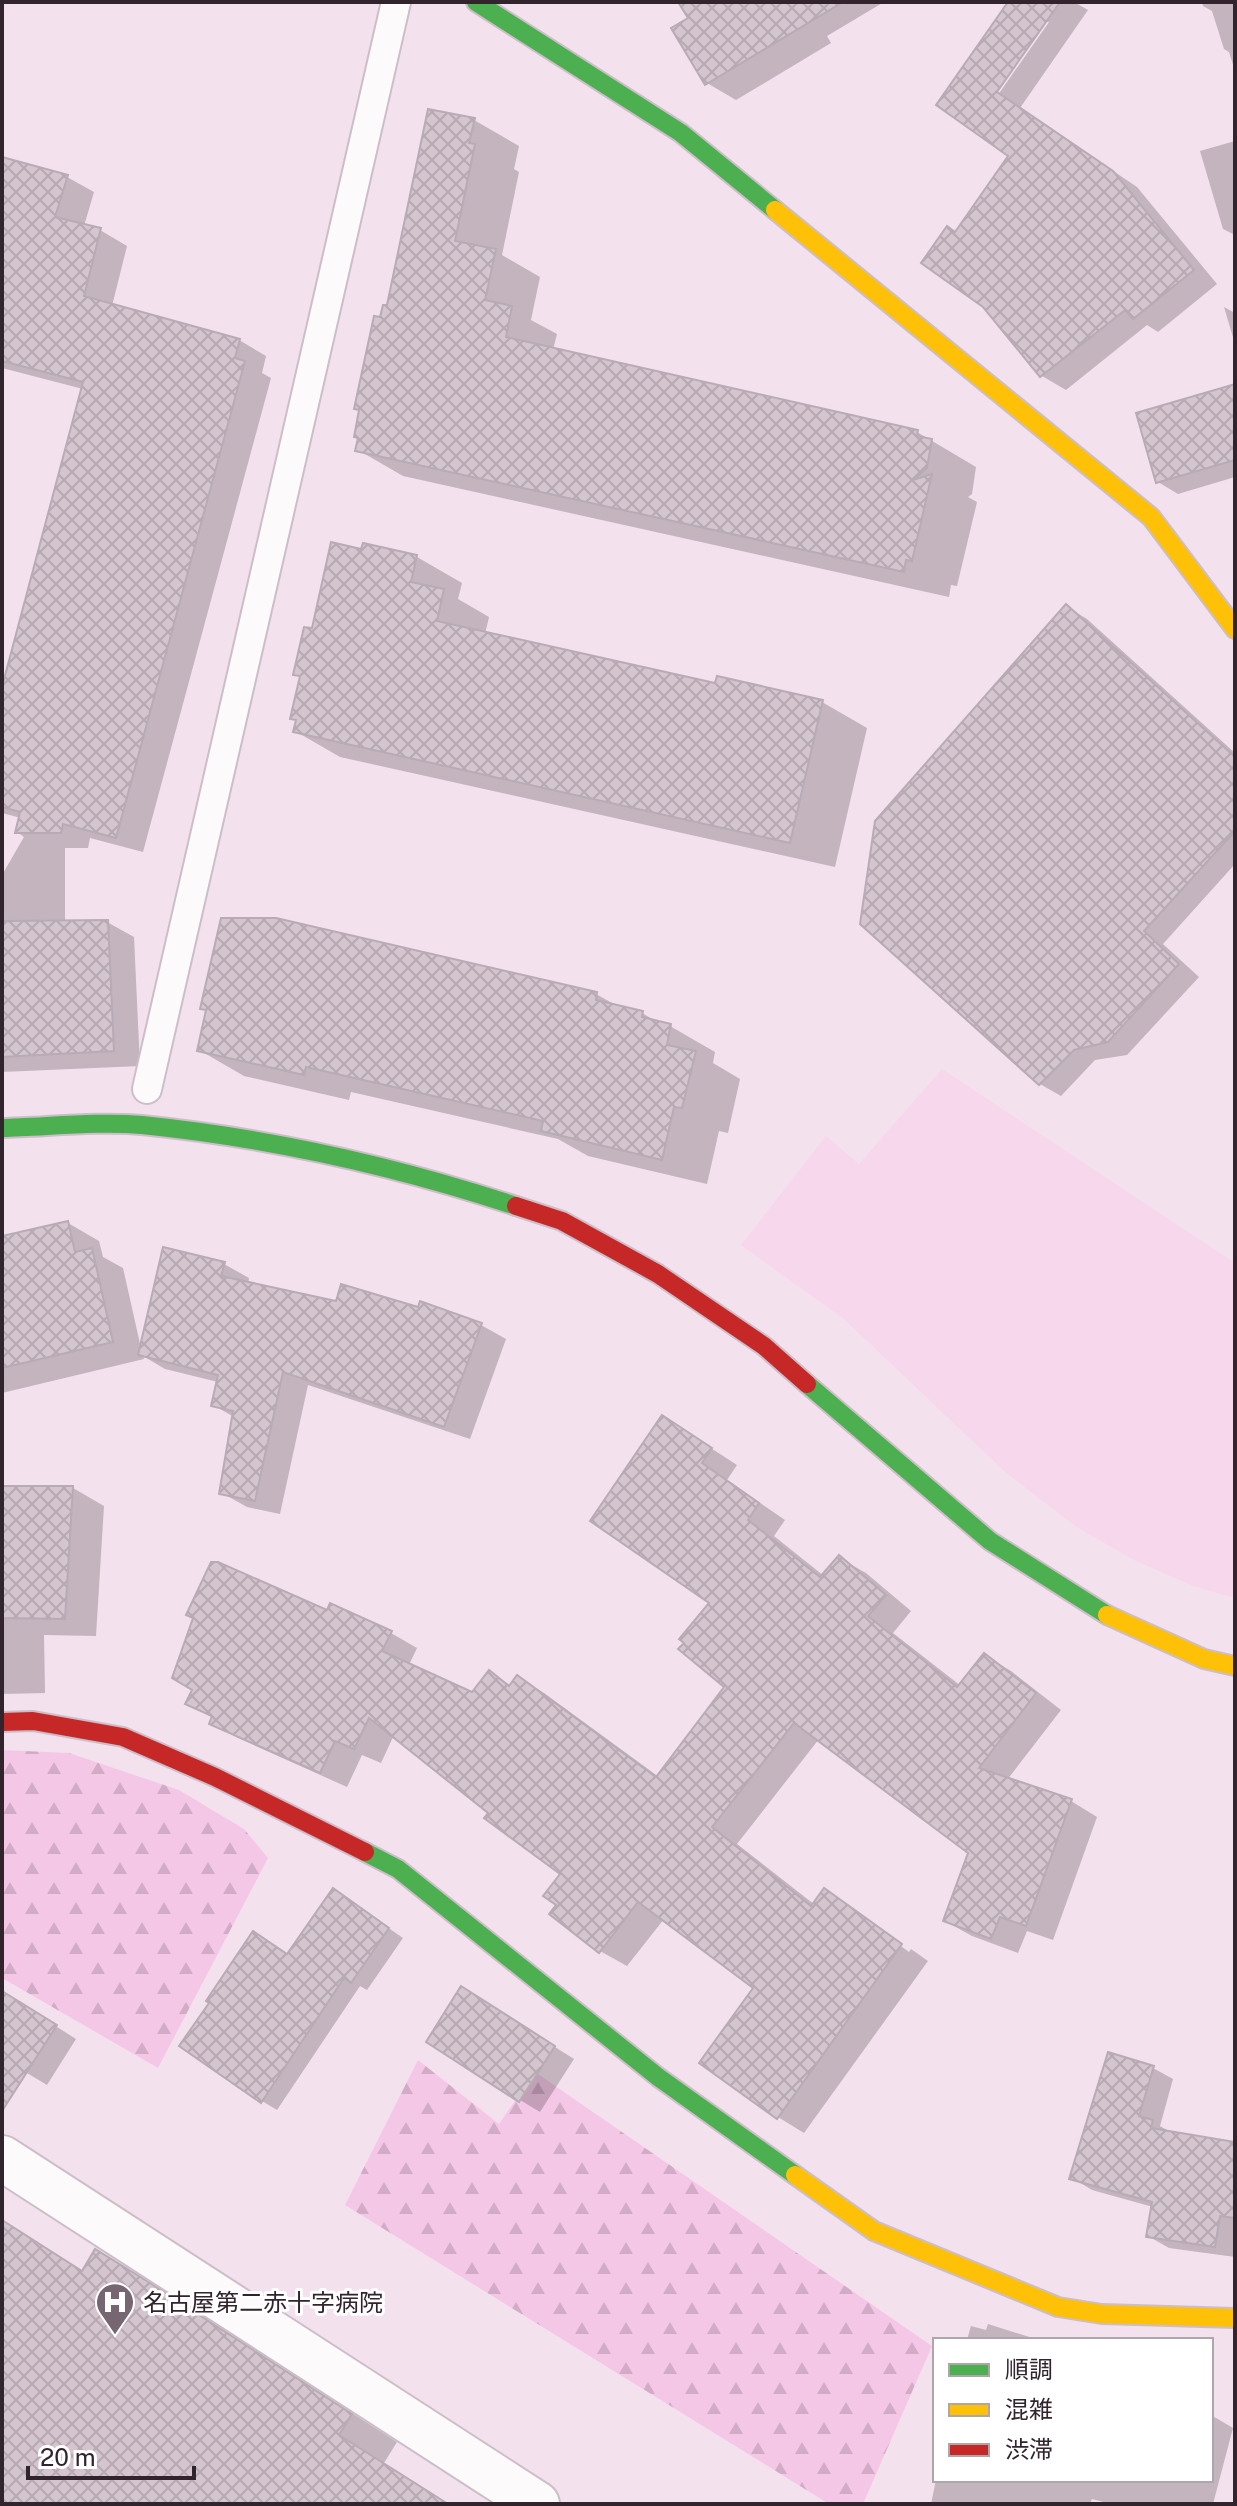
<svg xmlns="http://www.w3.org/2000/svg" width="1237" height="2506" viewBox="0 0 1237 2506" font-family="'Public Sans','Noto Sans JP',sans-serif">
  <defs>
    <pattern id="forest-firs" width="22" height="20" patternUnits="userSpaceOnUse" patternTransform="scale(2)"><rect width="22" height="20" fill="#f5c7e7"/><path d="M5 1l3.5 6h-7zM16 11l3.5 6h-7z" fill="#d2abc6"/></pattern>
    <pattern id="building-cross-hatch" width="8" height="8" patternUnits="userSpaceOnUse" patternTransform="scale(2)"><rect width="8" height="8" fill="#d4c5cf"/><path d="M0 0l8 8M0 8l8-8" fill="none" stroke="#b6a9b2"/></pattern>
  </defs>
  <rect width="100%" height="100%" fill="#f4e1ee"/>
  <path fill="#f7d7ec" d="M 942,1069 L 1235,1263 L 1235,1598 L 1193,1586 L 1134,1560 L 1075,1526 L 1004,1471 L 844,1319 L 741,1245 L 826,1136 L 859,1164 Z"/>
  <g fill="url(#forest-firs)">
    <path d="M 2,1750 L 69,1753 L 179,1790 L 244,1829 L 268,1858 L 158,2068 L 2,1978 Z"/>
    <path d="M 418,2060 L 499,2124 L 535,2072 L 932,2346 L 863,2504 L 829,2504 L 345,2205 Z"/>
  </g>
  <g fill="#0003" fill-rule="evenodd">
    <path d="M 681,2 L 884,2 L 827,36 L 831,43 L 736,100 L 707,83 L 690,18 Z"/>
    <path d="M 1049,2 L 1074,2 L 1088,10 L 1020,108 L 1137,187 L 1217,284 L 1158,332 L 1147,325 L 1066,390 L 1042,376 L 984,306 L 956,234 L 1011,155 L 938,105 ZM 1044,22 L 1049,22 L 993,102 L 990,99 Z"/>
    <path d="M 1202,2 L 1235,2 L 1235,71 L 1229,52 L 1224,49 L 1212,11 L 1203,6 Z"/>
    <path d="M 474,120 L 519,146 L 514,169 L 519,172 L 502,255 L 540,277 L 531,320 L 557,334 L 553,350 L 917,432 L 976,467 L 972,494 L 968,497 L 977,502 L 957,586 L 951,585 L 949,597 L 403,476 L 358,450 L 382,319 Z"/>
    <path d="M 1235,141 L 1235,235 L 1223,229 L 1200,151 Z"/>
    <path d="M 2,159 L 67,177 L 94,192 L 84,226 L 100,230 L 127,246 L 112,306 L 239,340 L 266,356 L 262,373 L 271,378 L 143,852 L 90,838 L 88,848 L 65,848 L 65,922 L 107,922 L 134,937 L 140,1066 L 2,1072 L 2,875 L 24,837 L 17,832 L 21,818 L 2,813 L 2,692 L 83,389 L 2,368 Z"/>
    <path d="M 1224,307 L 1235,313 L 1235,344 Z"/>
    <path d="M 1235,386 L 1235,477 L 1178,494 L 1158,482 Z"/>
    <path d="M 363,552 L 417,557 L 462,583 L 458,599 L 489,617 L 485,634 L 716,685 L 822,702 L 867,728 L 835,867 L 340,757 L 295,731 L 298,721 L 293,718 L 302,678 L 296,674 L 313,631 Z"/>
    <path d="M 1067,607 L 1087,619 L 1235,753 L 1235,864 L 1163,944 L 1199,977 L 1127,1055 L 1095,1060 L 1061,1096 L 1040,1084 Z"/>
    <path d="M 596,994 L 621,1008 L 642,1013 L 661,1024 L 670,1026 L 715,1052 L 713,1063 L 740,1079 L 728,1133 L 719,1131 L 707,1184 L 588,1156 L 558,1139 L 351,1092 L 349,1100 L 244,1076 L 199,1050 L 208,1011 L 202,1008 Z"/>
    <path d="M 68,1223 L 99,1241 L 103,1257 L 123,1268 L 141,1348 L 224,1264 L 249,1278 L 248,1284 L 337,1304 L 481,1325 L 506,1339 L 470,1439 L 308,1385 L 280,1514 L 247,1507 L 222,1493 L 234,1417 L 213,1405 L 218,1382 L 165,1369 L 143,1356 L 144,1359 L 2,1393 L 2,1238 Z"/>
    <path d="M 663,1417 L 737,1465 L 727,1480 L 785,1520 L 774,1536 L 824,1576 L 839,1558 L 866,1573 L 911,1611 L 893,1633 L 961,1686 L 984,1655 L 1011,1671 L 1061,1710 L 1007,1780 L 1071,1801 L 1097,1817 L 1053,1940 L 1027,1931 L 1018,1953 L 972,1936 L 945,1921 L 970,1852 L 819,1739 L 737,1844 L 815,1905 L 825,1891 L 849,1905 L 849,1908 L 909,1952 L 911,1949 L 928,1961 L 804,2133 L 778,2117 L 755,1988 L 664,1919 L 627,1966 L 600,1951 L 558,1904 L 562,1874 L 491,1812 L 394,1735 L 381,1763 L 362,1755 L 347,1787 L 238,1738 L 211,1723 L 213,1718 L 188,1704 L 328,1613 L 391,1633 L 417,1648 L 409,1665 L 473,1694 L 490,1673 L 512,1686 L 518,1678 L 544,1693 L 659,1777 L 727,1687 L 711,1602 Z"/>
    <path d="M 2,1488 L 73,1488 L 104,1506 L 96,1636 L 44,1635 L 45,1693 L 2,1694 Z"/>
    <path d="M 348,1900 L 403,1938 L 367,1990 L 360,1986 L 277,2110 L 262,2101 L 212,2002 L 288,1956 Z"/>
    <path d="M 2,1992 L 76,2039 L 47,2085 L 2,2058 Z"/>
    <path d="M 482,2001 L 574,2059 L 540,2112 L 520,2100 Z"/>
    <path d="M 1153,2068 L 1173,2079 L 1160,2126 L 1172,2133 L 1235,2144 L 1235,2257 L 1169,2248 L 1148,2236 L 1153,2207 L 1092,2190 L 1072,2178 Z"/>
    <path d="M 2,2220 L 84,2272 L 96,2252 L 142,2278 L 397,2442 L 384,2463 L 449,2504 L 2,2504 Z"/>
    <path d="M 988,2324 L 1039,2340 L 967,2340 L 971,2326 L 986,2330 Z"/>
    <path d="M 1211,2415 L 1233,2428 L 1213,2504 L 1111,2504 L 1092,2499 L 1090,2504 L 931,2504 L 936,2480 L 1211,2480 Z"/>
  </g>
  <g fill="url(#building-cross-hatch)" stroke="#b9abb5" stroke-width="2">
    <path d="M 678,2 L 843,2 L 705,85 L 671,28 L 688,18 Z"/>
    <path d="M 1008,2 L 1060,2 L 997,92 L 1113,171 L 1194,270 L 1133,319 L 1125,310 L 1040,377 L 983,307 L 921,263 L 947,226 L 955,232 L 1008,156 L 936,105 Z"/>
    <path d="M 428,109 L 475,118 L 469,143 L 475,144 L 455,241 L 496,249 L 485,300 L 512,306 L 506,337 L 918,430 L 917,436 L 932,439 L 927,468 L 913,480 L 932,474 L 912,561 L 906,560 L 904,572 L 355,451 L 358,438 L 354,437 L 359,410 L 354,409 L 374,316 L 380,317 L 383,305 L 387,305 Z"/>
    <path d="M 2,157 L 68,175 L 55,217 L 101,228 L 84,296 L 240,339 L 235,358 L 245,361 L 116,838 L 63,824 L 61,833 L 15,833 L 20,812 L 2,807 L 2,687 L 83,382 L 2,361 Z"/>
    <path d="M 1235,384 L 1235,460 L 1156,483 L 1136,413 Z"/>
    <path d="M 331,542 L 361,549 L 363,543 L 417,555 L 411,582 L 444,589 L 437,621 L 715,683 L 717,676 L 823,700 L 790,843 L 293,732 L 296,720 L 290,719 L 300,676 L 293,675 L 304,627 L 312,628 Z"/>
    <path d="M 1066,604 L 1235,757 L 1235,831 L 1144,931 L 1179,964 L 1108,1042 L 1074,1050 L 1039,1085 L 860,924 L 875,821 Z"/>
    <path d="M 221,918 L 276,918 L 597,992 L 596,1000 L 643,1011 L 642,1017 L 671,1024 L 667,1045 L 696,1051 L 682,1108 L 674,1107 L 662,1160 L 541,1131 L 543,1121 L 306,1067 L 304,1075 L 197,1051 L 206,1010 L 200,1009 Z"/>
    <path d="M 108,920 L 114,1051 L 2,1057 L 2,921 Z"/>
    <path d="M 68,1221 L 75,1252 L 92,1248 L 113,1342 L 2,1368 L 2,1236 Z"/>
    <path d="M 163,1247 L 225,1262 L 221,1276 L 336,1301 L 341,1284 L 418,1307 L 420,1301 L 482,1323 L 444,1427 L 283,1372 L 255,1501 L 219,1494 L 233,1411 L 211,1406 L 218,1375 L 138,1355 Z"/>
    <path d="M 662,1415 L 712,1448 L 702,1463 L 759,1503 L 748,1520 L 820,1577 L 839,1555 L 886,1595 L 868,1616 L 957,1687 L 984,1653 L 1036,1693 L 979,1768 L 1072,1799 L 1026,1926 L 1000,1917 L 991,1939 L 943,1921 L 968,1853 L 794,1723 L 712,1827 L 811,1906 L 824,1888 L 902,1944 L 777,2119 L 699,2063 L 753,1988 L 638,1902 L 599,1953 L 549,1914 L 556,1905 L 543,1896 L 560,1874 L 484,1818 L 488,1813 L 369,1718 L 354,1749 L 335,1741 L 320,1773 L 209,1724 L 212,1716 L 185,1704 L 192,1690 L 172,1678 L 193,1618 L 186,1615 L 211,1562 L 218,1562 L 327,1610 L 330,1603 L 392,1631 L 382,1651 L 472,1692 L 489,1670 L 509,1686 L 517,1675 L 656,1777 L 724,1687 L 678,1649 L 684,1643 L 679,1639 L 709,1603 L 590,1521 Z"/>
    <path d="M 2,1486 L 73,1486 L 65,1619 L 2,1618 Z"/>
    <path d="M 333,1888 L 389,1928 L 351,1983 L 344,1978 L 261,2103 L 179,2046 L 209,2003 L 206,2001 L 253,1931 L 287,1954 Z"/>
    <path d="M 461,1986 L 555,2046 L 519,2102 L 426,2042 Z"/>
    <path d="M 2,1991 L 57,2025 L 2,2111 Z"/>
    <path d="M 1108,2052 L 1154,2066 L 1139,2116 L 1153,2120 L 1151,2128 L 1235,2142 L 1235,2218 L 1220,2216 L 1215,2247 L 1146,2237 L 1152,2202 L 1069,2179 Z"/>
    <path d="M 2,2220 L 82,2271 L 95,2249 L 150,2283 L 352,2414 L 339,2435 L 448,2504 L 2,2504 Z"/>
  </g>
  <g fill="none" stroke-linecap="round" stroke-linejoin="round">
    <defs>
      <path id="lane" d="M 147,1089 L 396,2"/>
      <path id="street" d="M 2,2158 L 537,2504"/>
      <g id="fast">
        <path d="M 476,2 L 681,133 L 775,210"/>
        <path d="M 2,1128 C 46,1127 99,1121 142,1125 C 269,1138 395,1166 516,1206"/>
        <path d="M 807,1384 L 990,1541 L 1107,1615"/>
        <path d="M 365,1852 L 398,1869 L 658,2077 L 795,2175"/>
      </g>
      <g id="slow">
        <path d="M 775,210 L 1151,517 L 1235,629"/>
        <path d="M 1107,1615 L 1204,1659 L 1235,1666"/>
        <path d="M 795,2175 L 874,2231 L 1058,2307 L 1102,2314 L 1235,2318"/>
      </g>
      <g id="jam">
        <path d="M 516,1206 L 562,1221 L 658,1274 L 764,1346 L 807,1384"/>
        <path d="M 2,1722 L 33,1721 L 123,1737 L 215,1777 L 365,1852"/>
      </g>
    </defs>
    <use href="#lane" stroke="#ccbec8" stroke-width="32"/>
    <use href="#street" stroke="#ccbec8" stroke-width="48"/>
    <use href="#fast" stroke="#ccbec8" stroke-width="22"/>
    <use href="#slow" stroke="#ccbec8" stroke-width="22"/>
    <use href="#jam" stroke="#ccbec8" stroke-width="22"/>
    <use href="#lane" stroke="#fdfafc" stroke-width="28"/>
    <use href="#street" stroke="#fdfafc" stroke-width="44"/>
    <use href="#fast" stroke="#4caf50" stroke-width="18"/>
    <use href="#slow" stroke="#ffc107" stroke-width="18"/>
    <use href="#jam" stroke="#c62828" stroke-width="18"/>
  </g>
  <defs>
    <symbol id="hospital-pin" viewBox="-11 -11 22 30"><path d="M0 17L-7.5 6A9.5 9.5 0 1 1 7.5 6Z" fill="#756671" stroke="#fff"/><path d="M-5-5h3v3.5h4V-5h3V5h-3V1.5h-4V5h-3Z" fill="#fff"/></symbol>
  </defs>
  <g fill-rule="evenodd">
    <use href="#hospital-pin" x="93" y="2280" width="44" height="60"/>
  </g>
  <g text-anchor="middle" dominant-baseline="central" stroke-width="6" stroke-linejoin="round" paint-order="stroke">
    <g font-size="24" fill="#31242d" stroke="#fff" text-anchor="start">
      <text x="143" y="2302">名古屋第二赤十字病院</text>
    </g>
  </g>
  <rect width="1237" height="2506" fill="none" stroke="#31242d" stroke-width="8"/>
  <rect x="933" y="2338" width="280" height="144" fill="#ffffff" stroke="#ada7ab" stroke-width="2"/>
  <rect x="949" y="2364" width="40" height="12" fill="#4caf50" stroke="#ada7ab" stroke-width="2"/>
  <text x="1005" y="2378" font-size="24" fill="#31242d">順調</text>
  <rect x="949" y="2404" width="40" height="12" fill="#ffc107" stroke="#ada7ab" stroke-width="2"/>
  <text x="1005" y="2418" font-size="24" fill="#31242d">混雑</text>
  <rect x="949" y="2444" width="40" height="12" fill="#c62828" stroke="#ada7ab" stroke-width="2"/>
  <text x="1005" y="2458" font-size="24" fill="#31242d">渋滞</text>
  <path d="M28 2466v12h166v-12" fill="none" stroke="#31242d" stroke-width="4"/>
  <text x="40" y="2466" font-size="24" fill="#31242d" stroke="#ffffff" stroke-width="6" paint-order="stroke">20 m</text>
</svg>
